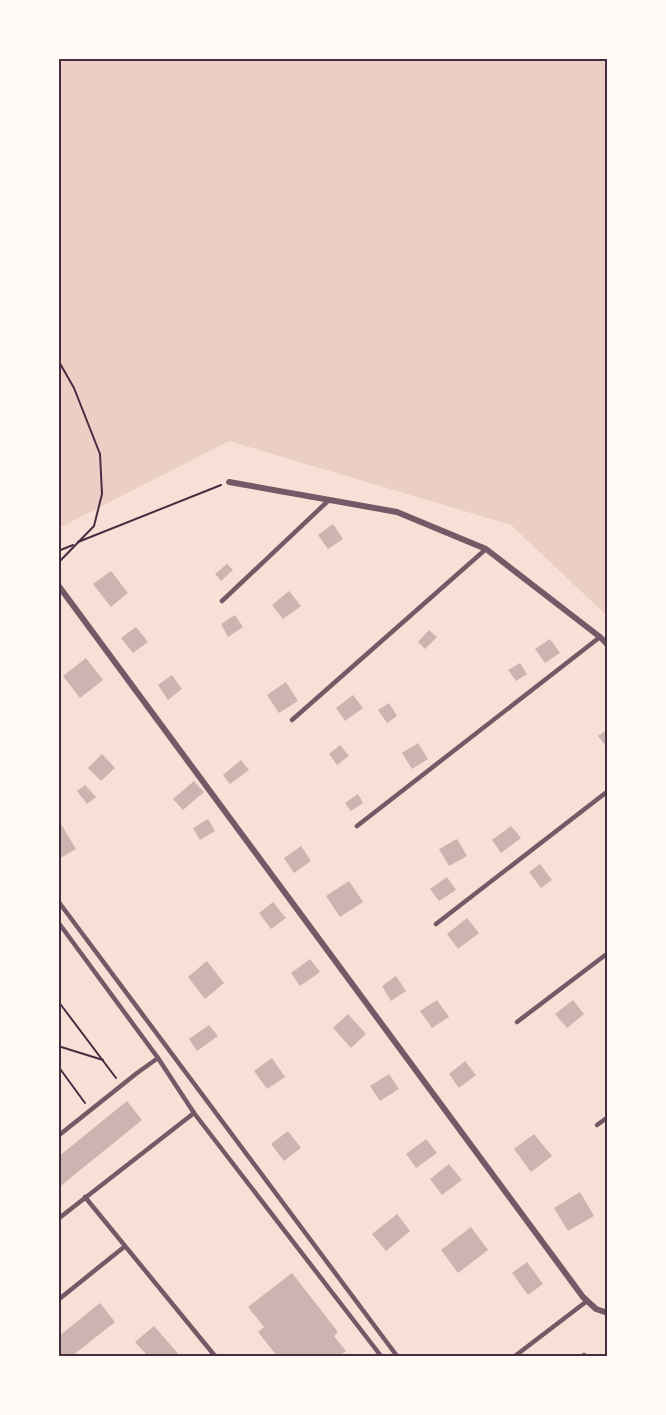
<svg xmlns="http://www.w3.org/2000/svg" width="666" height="1415" viewBox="0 0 666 1415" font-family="'IBM Plex Sans',sans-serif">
  <rect width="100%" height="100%" fill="#f7e1d7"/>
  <path fill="#ebcfc5" d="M 59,59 L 607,59 L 607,616 L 511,525 L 229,441 L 59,528 Z"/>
  <g fill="#ccb4b1">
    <path d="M 333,524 L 343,539 L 328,549 L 318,535 Z"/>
    <path d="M 227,564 L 233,570 L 221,581 L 215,574 Z"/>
    <path d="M 111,571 L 128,593 L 111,607 L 93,584 Z"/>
    <path d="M 289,591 L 301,606 L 283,619 L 272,605 Z"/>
    <path d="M 235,615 L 243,627 L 228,637 L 221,624 Z"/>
    <path d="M 136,627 L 148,642 L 133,653 L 121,638 Z"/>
    <path d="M 429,630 L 437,637 L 425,649 L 418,642 Z"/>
    <path d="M 550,639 L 560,653 L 545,663 L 535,649 Z"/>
    <path d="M 86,658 L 103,680 L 80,698 L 63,676 Z"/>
    <path d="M 520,663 L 527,674 L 516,681 L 508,670 Z"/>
    <path d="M 172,675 L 182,689 L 168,700 L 158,685 Z"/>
    <path d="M 286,682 L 298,701 L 279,713 L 267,695 Z"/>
    <path d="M 353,695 L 363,708 L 345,721 L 336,708 Z"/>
    <path d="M 389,703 L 397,716 L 387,723 L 378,710 Z"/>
    <path d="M 608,729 L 608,749 L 598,736 Z"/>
    <path d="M 418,743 L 428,759 L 412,769 L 402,753 Z"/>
    <path d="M 340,745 L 349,756 L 337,765 L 329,754 Z"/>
    <path d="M 102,754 L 115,768 L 101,781 L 88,768 Z"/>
    <path d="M 241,760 L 249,770 L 230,784 L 223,775 Z"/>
    <path d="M 194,781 L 204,792 L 183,810 L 173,799 Z"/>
    <path d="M 85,785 L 96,797 L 87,804 L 77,791 Z"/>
    <path d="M 358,794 L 363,803 L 351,811 L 345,803 Z"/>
    <path d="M 208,819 L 215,831 L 200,840 L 193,828 Z"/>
    <path d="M 61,824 L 76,849 L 59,859 L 58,826 Z"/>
    <path d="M 511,826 L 521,838 L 501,853 L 492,840 Z"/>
    <path d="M 457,839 L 467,856 L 449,866 L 439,849 Z"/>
    <path d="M 301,846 L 311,861 L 294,873 L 284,858 Z"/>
    <path d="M 540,864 L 552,880 L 541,888 L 529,872 Z"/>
    <path d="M 447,877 L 456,890 L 439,901 L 430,889 Z"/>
    <path d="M 349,881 L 363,902 L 340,917 L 326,896 Z"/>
    <path d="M 273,902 L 286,918 L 271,929 L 259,913 Z"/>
    <path d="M 467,918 L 479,933 L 458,949 L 447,934 Z"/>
    <path d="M 310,959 L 320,972 L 300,986 L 291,973 Z"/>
    <path d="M 207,961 L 224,983 L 205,999 L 188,977 Z"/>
    <path d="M 396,976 L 406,991 L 391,1001 L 382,986 Z"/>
    <path d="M 437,1000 L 449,1017 L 432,1028 L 420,1011 Z"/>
    <path d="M 573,1000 L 584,1014 L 567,1028 L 555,1014 Z"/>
    <path d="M 348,1014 L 366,1034 L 351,1048 L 333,1028 Z"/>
    <path d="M 209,1025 L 218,1036 L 197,1051 L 189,1039 Z"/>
    <path d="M 272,1058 L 285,1077 L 267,1089 L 254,1071 Z"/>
    <path d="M 465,1061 L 476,1075 L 459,1088 L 449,1074 Z"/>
    <path d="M 389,1074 L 399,1089 L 380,1101 L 370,1086 Z"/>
    <path d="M 127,1101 L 142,1120 L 58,1188 L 58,1157 Z"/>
    <path d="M 288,1131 L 301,1148 L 284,1161 L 271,1144 Z"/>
    <path d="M 534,1134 L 552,1156 L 531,1172 L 514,1149 Z"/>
    <path d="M 426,1139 L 437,1153 L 416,1168 L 406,1154 Z"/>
    <path d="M 449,1164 L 462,1180 L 442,1195 L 430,1179 Z"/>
    <path d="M 580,1192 L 594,1216 L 568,1231 L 554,1208 Z"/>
    <path d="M 397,1214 L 410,1231 L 386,1251 L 372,1234 Z"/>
    <path d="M 471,1227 L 488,1250 L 458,1273 L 441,1250 Z"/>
    <path d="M 527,1262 L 543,1284 L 528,1295 L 512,1273 Z"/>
    <path d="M 292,1273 L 338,1332 L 334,1336 L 346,1351 L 339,1356 L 277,1356 L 258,1332 L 264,1327 L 248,1307 Z"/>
    <path d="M 100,1303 L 115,1322 L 72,1356 L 58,1356 L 58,1337 Z"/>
    <path d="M 154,1326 L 180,1356 L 148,1356 L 135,1342 Z"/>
  </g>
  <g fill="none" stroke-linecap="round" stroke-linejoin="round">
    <g stroke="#4a2c40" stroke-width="2">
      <path d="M 58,360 L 74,388 L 100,454 L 102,494 L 94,526 L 58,563"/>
      <path d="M 78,542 L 221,485"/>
      <path d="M 58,551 L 73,545"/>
      <path d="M 58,1001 L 116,1078"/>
      <path d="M 58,1046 L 103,1060"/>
      <path d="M 58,1066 L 85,1103"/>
    </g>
    <g stroke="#755966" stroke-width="4.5">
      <path d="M 222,601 L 329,500"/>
      <path d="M 292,720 L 486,549"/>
      <path d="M 357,826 L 600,637"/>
      <path d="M 58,901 L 397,1356"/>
      <path d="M 58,922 L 158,1058 L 194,1113 L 381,1356"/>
      <path d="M 436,924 L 608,791"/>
      <path d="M 517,1022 L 608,953"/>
      <path d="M 597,1125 L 608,1117"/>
      <path d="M 58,1136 L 137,1073 L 158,1058"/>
      <path d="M 85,1197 L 215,1356"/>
      <path d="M 58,1219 L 194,1113"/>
      <path d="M 58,1300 L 124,1247"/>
      <path d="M 515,1356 L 587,1301"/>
      <path d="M 582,1356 L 584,1355 L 586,1356"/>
    </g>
    <g stroke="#755966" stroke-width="6">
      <path d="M 229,482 L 397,512 L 486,549 L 600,637 L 608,645"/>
      <path d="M 58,585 L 583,1297 L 596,1309 L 608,1313"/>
    </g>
  </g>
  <rect width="666" height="1415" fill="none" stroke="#fffaf5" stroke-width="120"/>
  <rect x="60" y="60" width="546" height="1295" fill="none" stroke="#4a2c40" stroke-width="2"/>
</svg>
